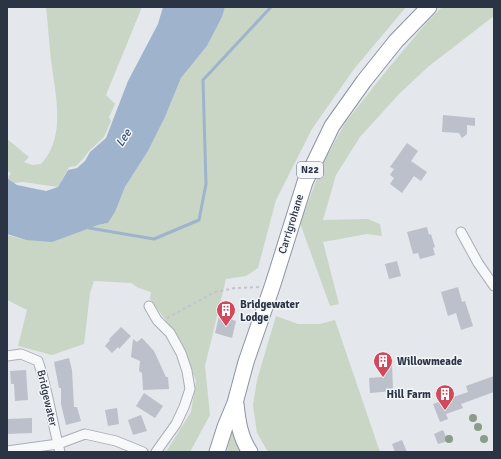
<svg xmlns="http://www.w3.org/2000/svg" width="501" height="459" viewBox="0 0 501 459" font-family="Signika,sans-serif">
  <rect width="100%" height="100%" fill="#e4e7ec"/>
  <g fill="#c9d6c5">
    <path d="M 46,7 L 142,7 L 106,95 L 115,104 L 109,117 L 111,121 L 104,137 L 89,151 L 84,158 L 76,166 L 69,167 L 58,187 L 23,182 L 14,183 L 8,178 L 11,173 L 7,171 L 7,139 L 29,157 L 24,162 L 32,165 L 41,164 C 67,137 55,93 51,60 C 49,42 48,25 46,7 Z"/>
    <path d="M 225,7 L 406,7 L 354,69 L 312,129 L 276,200 L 258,268 L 246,276 L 226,279 L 205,366 L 210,415 L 190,452 L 166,452 L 191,412 L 196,381 L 181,341 L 150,299 L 151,292 L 139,288 L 131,283 L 94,281 L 90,293 L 84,344 L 52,355 L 18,346 L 27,310 L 7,300 L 7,235 L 26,240 L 79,231 L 98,225 L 108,223 L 115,212 L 125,187 L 148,151 L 165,117 L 181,78 L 207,46 L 222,17 Z"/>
    <path d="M 442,7 L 494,7 L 494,16 L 429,66 L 399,94 L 360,137 L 336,175 L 323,220 L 368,219 L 380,224 L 382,236 L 367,234 L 323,242 L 339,304 L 330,306 L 300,223 L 323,163 L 345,123 L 387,70 L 427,22 Z"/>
    <path d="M 276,316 L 298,324 L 320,324 L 335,320 L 380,452 L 268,452 L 257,433 L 253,405 L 257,380 Z"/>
    <path d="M 233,419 L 242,452 L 227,452 Z"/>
  </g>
  <path fill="#9fb4cc" d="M 163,7 L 225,7 L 222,17 L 207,46 L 181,78 L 165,117 L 148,151 L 125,187 L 115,212 L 108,223 L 98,225 L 52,242 L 26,240 L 7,234 L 7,178 L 17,185 L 46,191 L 58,187 L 68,170 L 77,168 L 85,161 L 90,152 L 106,138 L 128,81 L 158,24 Z"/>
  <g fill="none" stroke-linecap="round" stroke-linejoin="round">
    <path stroke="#9fb4cc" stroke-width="3" d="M 89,228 L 154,239 L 199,220 L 206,184 L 203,80 L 271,7"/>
  </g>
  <g fill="#bbc0ca">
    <path d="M 443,115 L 475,118 L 475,126 L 467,125 L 467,134 L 462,138 L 459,133 L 442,132 Z"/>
    <path d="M 407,143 L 418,151 L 411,161 L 427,172 L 421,181 L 414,176 L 402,193 L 390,184 L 394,178 L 390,175 L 394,169 L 390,167 Z"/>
    <path d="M 427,227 L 429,235 L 431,234 L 435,247 L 433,248 L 435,255 L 420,259 L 418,253 L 413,254 L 407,232 Z"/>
    <path d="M 397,261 L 401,276 L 389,279 L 385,264 Z"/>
    <path d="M 458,287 L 462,302 L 465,301 L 473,326 L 461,330 L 456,313 L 448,316 L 441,292 Z"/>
    <path d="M 219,316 L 236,321 L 232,338 L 215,333 Z"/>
    <path d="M 121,327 L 131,336 L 119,349 L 118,347 L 112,353 L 105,346 L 110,340 L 109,339 Z"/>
    <path d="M 142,338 L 154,351 L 166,377 L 168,377 L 169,389 L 143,390 L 142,373 L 139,371 L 140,361 L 131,357 L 133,339 L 137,342 Z"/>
    <path d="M 69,358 L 72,370 L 74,407 L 77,407 L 81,421 L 66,425 L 61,404 L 61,388 L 59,388 L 54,362 Z"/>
    <path d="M 381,363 L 392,363 L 393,391 L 370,393 L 369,378 L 382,377 Z"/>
    <path d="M 26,370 L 28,400 L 15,401 L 14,384 L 11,384 L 10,371 Z"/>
    <path d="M 494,376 L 494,392 L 461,404 L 463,408 L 446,414 L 448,419 L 440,422 L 433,404 L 468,392 L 466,386 Z"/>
    <path d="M 144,393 L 163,406 L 155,418 L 136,406 Z"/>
    <path d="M 117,408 L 119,424 L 108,426 L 105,410 Z"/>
    <path d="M 141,415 L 147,431 L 133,435 L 128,420 Z"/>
    <path d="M 32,418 L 32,433 L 7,434 L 7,419 Z"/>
    <path d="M 443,430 L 448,441 L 438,444 L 434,434 Z"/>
    <path d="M 402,440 L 407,452 L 395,452 L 392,444 Z"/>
  </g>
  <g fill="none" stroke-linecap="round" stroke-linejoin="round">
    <defs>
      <g id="minor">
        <path d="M 461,232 L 478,263 L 494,286"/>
        <path d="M 149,306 L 157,320 L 170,333 L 181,353 L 187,371 L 190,389 L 184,407 L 176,424 L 156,452"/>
        <path d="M 7,356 L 21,354 L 38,361 C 48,390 52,422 60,452"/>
        <path d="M 7,451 L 58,444 L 85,434 L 116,441 L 143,452"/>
      </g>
      <g id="trunk">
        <path d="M 236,404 C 238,422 240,437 250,452"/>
        <path d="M 217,452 L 225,427 L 235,403 L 246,362 L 273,284 L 305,182 L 332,126 L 364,81 L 396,41 L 429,7"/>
      </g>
    </defs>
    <use href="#minor" stroke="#a9aeb7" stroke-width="11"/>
    <use href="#trunk" stroke="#8b94a3" stroke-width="17"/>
    <path stroke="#c2c5cb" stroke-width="2" stroke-dasharray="3 3" stroke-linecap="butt" d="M 167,318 L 215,292 L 235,288 L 260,287"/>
    <use href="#minor" stroke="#f7f8fa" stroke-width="9"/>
    <use href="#trunk" stroke="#fff" stroke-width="15"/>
  </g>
  <g fill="#899d89">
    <circle cx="473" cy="418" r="4"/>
    <circle cx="478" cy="427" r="4"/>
    <circle cx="449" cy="439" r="4"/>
    <circle cx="484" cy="439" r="4"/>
  </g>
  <defs>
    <symbol id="building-pin" viewBox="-11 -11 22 30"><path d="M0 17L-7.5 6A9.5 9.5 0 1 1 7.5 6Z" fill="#d1495b" stroke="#f4f6f9"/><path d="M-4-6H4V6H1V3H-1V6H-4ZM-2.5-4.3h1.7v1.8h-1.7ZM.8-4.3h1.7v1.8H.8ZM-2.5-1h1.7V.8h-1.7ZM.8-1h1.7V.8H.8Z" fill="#fff"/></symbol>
  </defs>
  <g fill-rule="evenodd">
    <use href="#building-pin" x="215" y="299" width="22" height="30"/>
    <use href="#building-pin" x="372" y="350" width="22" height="30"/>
    <use href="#building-pin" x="434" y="383" width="22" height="30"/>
  </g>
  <g text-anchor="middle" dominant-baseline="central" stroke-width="3" stroke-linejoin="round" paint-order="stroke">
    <rect fill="#f4f6f9" stroke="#676e7b" stroke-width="1" x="297" y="162" width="26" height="16" rx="3"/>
    <g font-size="10" font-weight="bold" fill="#2b3445">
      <text x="310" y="170">N22</text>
    </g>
    <g font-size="11" fill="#2b3445" stroke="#f4f6f9">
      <text transform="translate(291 224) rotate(-73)">Carrigrohane</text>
      <text transform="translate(47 398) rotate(77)">Bridgewater</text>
    </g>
    <g font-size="11" font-weight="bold" fill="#2b3445" stroke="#f4f6f9" text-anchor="start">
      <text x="240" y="304">Bridgewater<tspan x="240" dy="13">Lodge</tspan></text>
      <text x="397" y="361">Willowmeade</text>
      <text x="431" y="394" text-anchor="end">Hill Farm</text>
    </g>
    <g font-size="12" font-style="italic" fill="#34527a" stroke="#f4f6f9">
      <text transform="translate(124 138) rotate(-57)">Lee</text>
    </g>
  </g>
  <rect width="501" height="459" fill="none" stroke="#2b3445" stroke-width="16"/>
</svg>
